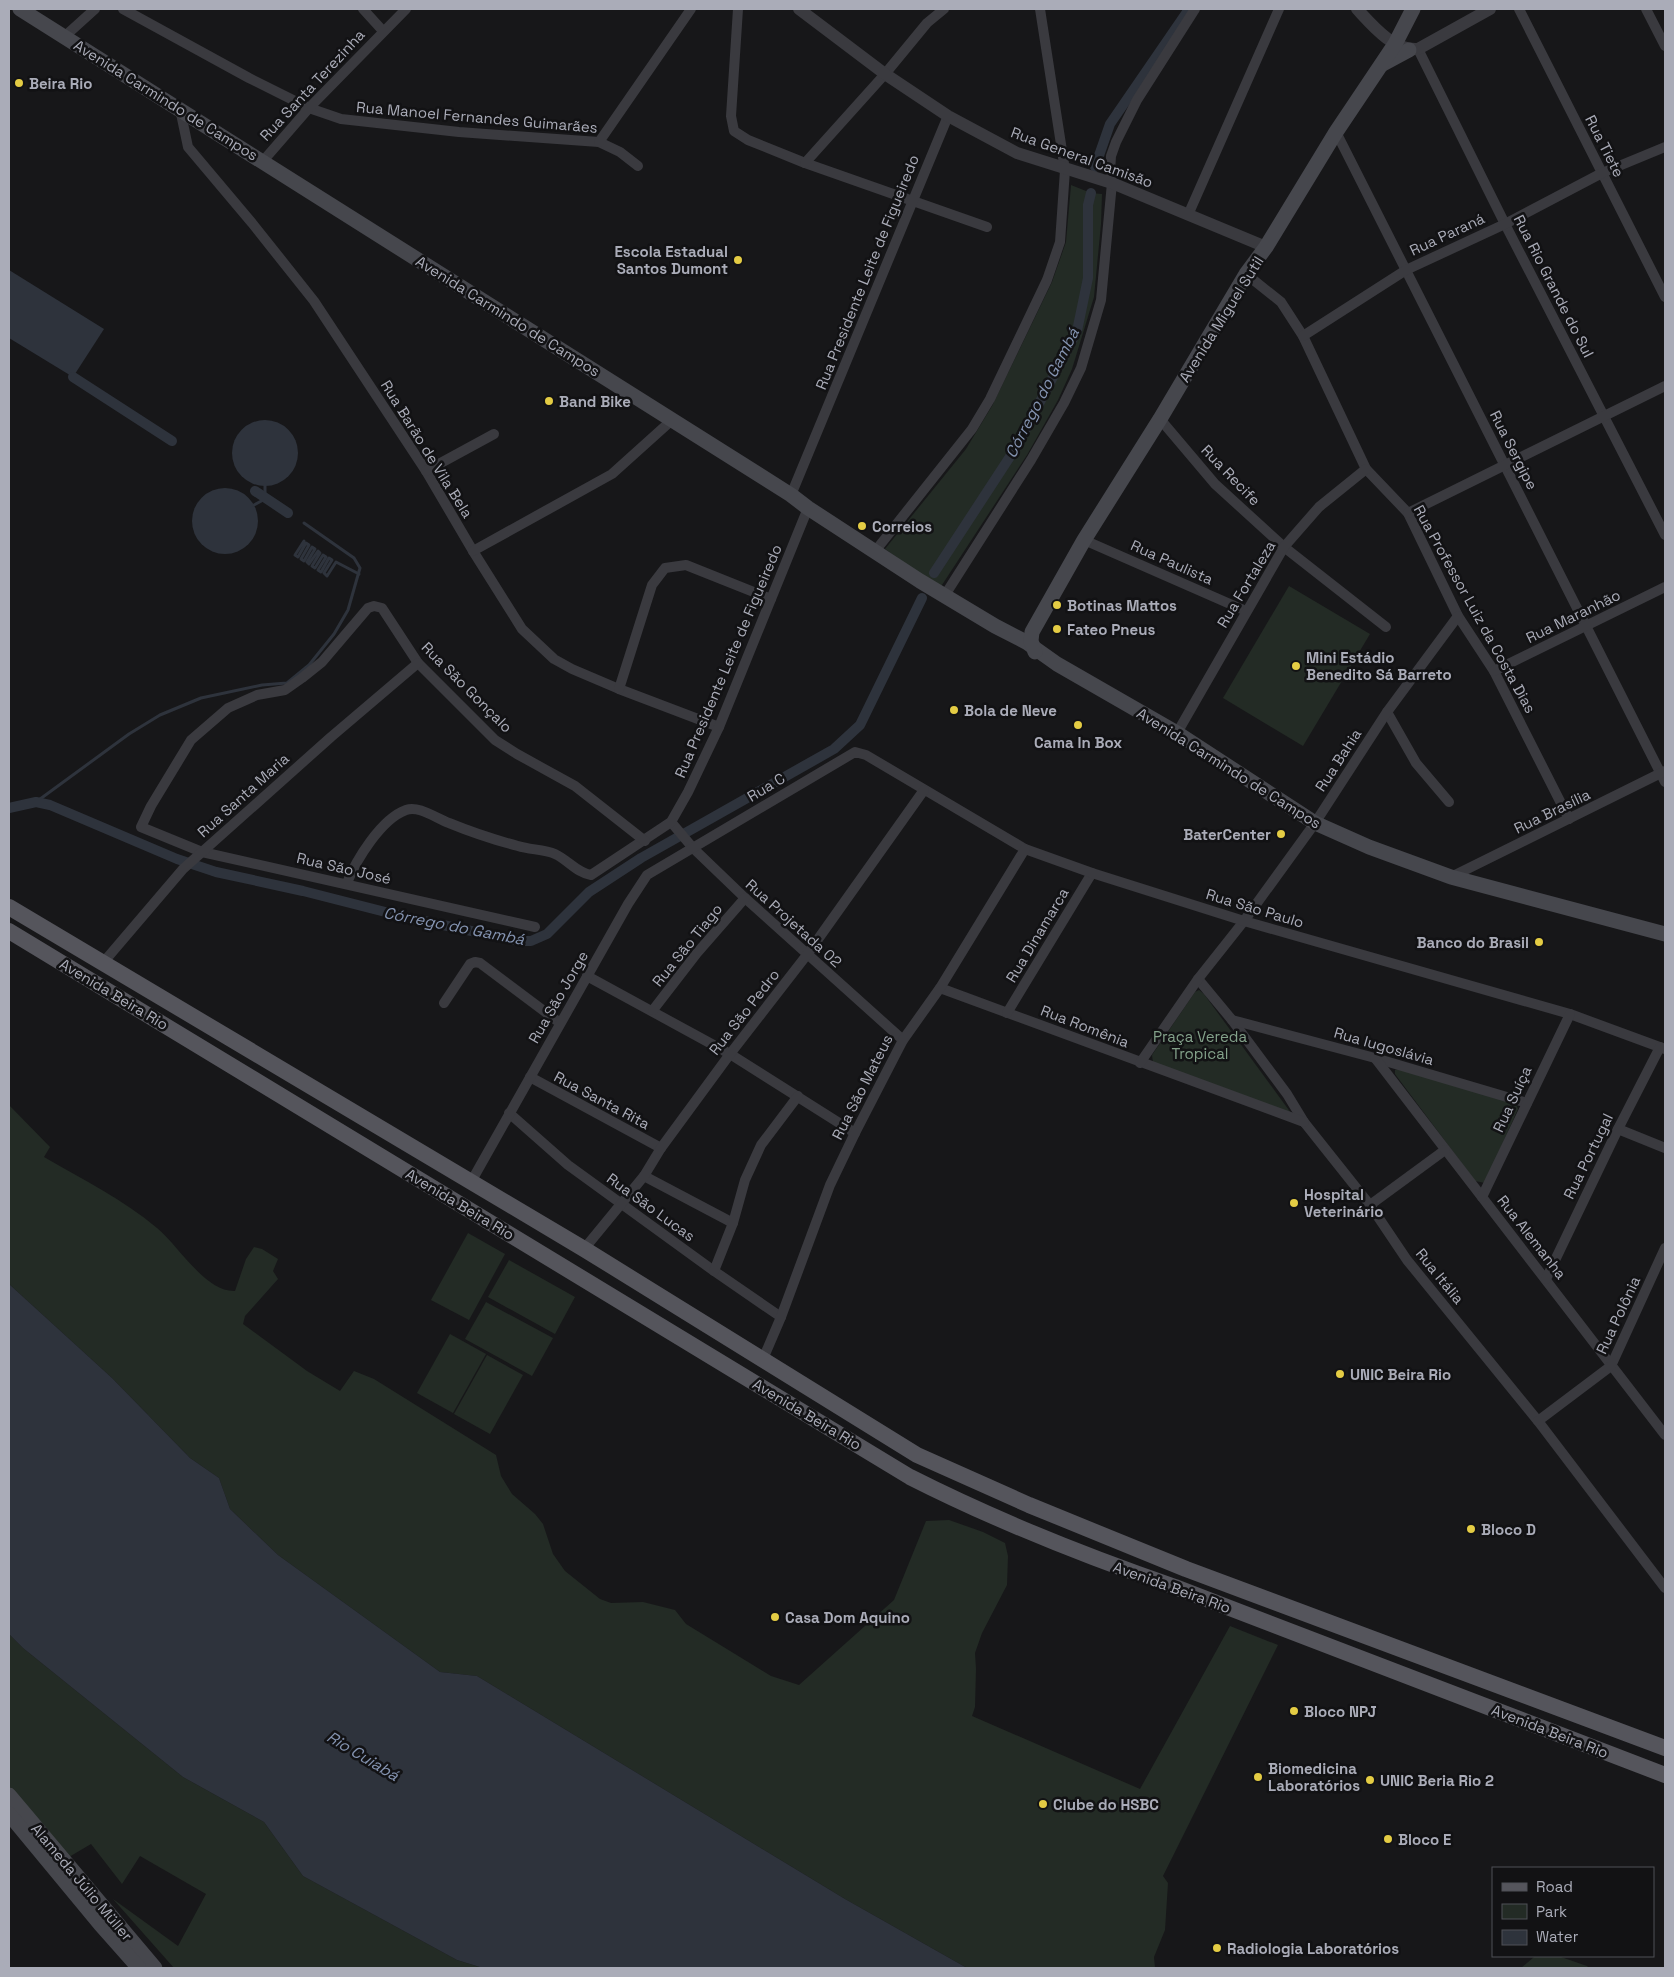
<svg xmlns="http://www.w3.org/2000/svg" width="1674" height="1977" viewBox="0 0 1674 1977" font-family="'Space Grotesk',sans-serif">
  <rect width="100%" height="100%" fill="#171719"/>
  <g fill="#232b25">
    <path d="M 1071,185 L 1091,193 L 1102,194 L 1101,224 L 1094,297 L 1072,369 L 1058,400 L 1027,455 L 940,588 L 885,549 L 966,449 L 992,406 L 1052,282 L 1066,242 Z"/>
    <path d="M 1289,586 L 1370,634 L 1303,746 L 1223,698 Z"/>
    <path d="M 1199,990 L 1204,994 L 1291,1113 L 1153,1063 L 1152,1055 L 1195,992 Z"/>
    <path d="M 1399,1069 L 1516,1104 L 1518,1109 L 1485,1183 L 1475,1181 L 1395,1074 L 1395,1070 Z"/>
    <path d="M 9,1105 L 50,1147 L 44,1157 C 82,1179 124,1200 157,1228 C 179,1246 205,1292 235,1291 L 246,1259 L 254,1247 L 262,1249 L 278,1259 L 273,1271 L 278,1279 L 245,1316 L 243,1324 L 307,1371 L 340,1391 L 354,1371 L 374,1379 L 496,1455 L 501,1476 L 512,1494 L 535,1514 L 543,1524 L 553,1554 L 565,1571 L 600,1599 L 611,1603 L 643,1602 L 675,1610 L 686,1624 L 771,1676 L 799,1685 L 894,1600 L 926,1521 L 949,1520 L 983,1532 L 1005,1543 L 1008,1556 L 1007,1585 L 982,1633 L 975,1653 L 976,1669 L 975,1707 L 972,1716 L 1140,1789 L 1230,1626 L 1278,1645 L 1163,1876 L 1168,1883 L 1165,1930 L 1154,1957 L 1155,1968 L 967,1968 L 845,1899 L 477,1676 L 440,1672 L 278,1555 L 230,1509 L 219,1478 L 190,1458 L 112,1378 L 9,1284 Z"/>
    <path d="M 468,1233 L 505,1254 L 469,1320 L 431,1300 Z"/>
    <path d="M 509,1260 L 575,1297 L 555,1334 L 488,1297 Z"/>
    <path d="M 486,1302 L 553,1338 L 532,1376 L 465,1339 Z"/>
    <path d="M 450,1334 L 486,1354 L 453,1413 L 417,1393 Z"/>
    <path d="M 487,1355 L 523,1375 L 490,1434 L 454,1414 Z"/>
    <path d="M 9,1634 L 23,1648 L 183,1777 L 264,1822 L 303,1876 L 457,1960 L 483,1968 L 174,1968 L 113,1899 L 178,1946 L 206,1894 L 140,1856 L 122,1884 L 91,1844 L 69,1857 L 9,1786 Z"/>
    <path d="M 1542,1956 L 1561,1957 L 1587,1966 L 1589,1968 L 1521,1968 L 1534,1957 Z"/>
  </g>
  <g fill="#2e333c">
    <path d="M 9,270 L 104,329 L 73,377 L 9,338 Z"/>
    <circle cx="265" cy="453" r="33"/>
    <circle cx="225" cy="521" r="33"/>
    <path d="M 9,1284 L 112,1378 L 190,1458 L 219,1478 L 230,1509 L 278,1555 L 440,1672 L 477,1676 L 845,1899 L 967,1968 L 483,1968 L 457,1960 L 303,1876 L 264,1822 L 183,1777 L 23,1648 L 9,1634 Z"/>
  </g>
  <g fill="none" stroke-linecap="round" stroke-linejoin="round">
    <g stroke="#2e333c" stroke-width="3">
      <path d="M 254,505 L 265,499 L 265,485"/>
      <path d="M 304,541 L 295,555 L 298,557 L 306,543 L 309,545 L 301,559 L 304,561 L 312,547 L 315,549 L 307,562 L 309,564 L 318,551 L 320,553 L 312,566 L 315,568 L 323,555 L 326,557 L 318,570 L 321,572 L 329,558 L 332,560 L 324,573 L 327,576 L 336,562 L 359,574"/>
      <path d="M 36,802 L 129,734 L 160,715 L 201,698 L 262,685 L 287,683 L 309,665 L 334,634 L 348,610 L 360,568 L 354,558 L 304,523"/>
    </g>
    <g stroke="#2e333c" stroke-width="10">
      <path d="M 1095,167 L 1110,124 L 1189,9"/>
      <path d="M 73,377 L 172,441"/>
      <path d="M 255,491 L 288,513"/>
      <path d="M 934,573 L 1017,446 L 1077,331 L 1088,278 L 1088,205 L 1091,193"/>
      <path d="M 9,808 L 36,802 L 50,805 L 177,859 L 216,872 L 303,891 L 405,917 L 519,941 L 531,941 L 547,934 L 589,892 L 641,858 L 834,749 L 860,725 L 922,598"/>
    </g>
    <g stroke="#3a3a3f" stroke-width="10">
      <path d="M 123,9 L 249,78 L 309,108 L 341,119 L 459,132 L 599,142 L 620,152 L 638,166"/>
      <path d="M 363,9 L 383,31"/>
      <path d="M 738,9 L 731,116 L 734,131 L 748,140 L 805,163 L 987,227"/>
      <path d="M 1519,9 L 1665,297"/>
      <path d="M 1646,9 L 1665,46"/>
      <path d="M 64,37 L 95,9"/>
      <path d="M 1418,49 L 1505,224 L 1665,535"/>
      <path d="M 180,109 L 188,147 L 252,223 L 314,301 L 426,471 L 473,551 L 522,629 L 554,659 L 572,669 L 619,689 L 719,727"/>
      <path d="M 1336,132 L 1665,782"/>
      <path d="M 599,142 L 691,9"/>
      <path d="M 263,161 L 309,108 L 406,9"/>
      <path d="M 805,163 L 885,74 L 927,23 L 944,9"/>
      <path d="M 1188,215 L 1279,9"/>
      <path d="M 1246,274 L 1281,302 L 1303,336 L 1366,469 L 1408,513 L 1458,616 L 1494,671 L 1569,819"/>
      <path d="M 1303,336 L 1406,270 L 1505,224 L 1602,173 L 1665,147"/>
      <path d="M 1160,419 L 1215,484 L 1284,547 L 1386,627"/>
      <path d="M 426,471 L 494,434"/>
      <path d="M 791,495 L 948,116"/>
      <path d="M 1408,513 L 1665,386"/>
      <path d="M 1084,540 L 1246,611"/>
      <path d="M 876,550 L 972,429 L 990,399 L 1047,280 L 1060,242 L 1065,170 L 1040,9"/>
      <path d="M 473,551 L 612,474 L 672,420"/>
      <path d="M 945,595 L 1031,460 L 1064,403 L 1081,368 L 1101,300 L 1112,183 L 1110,172 L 1111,156 L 1116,142 L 1137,100 L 1195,9"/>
      <path d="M 1494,671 L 1665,587"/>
      <path d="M 619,689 L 652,585 L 665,568 L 686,565 L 771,599"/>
      <path d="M 1387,712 L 1416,763 L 1449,802"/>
      <path d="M 1177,733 L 1284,547 L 1319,507 L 1366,469"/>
      <path d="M 671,822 L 693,848 L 745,898 L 903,1040"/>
      <path d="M 1451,877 L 1665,771"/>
      <path d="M 347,883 C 356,860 381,819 406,810 C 419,805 437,819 449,823 C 471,832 495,840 518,846 C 530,850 544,849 555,854 C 568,860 577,873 591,875 L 671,822 L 688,792 L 719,727 L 808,508"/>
      <path d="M 535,927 L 202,852 L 141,827 L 151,806 L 191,740 L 228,708 L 257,695 L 285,690 L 302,678 L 322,662 L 368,608 L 374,606 L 382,608 L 418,663 L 495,740 L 517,754 L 575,786 L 645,841"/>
      <path d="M 102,964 L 183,869 L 331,737 L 418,663"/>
      <path d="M 587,976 L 730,1054 L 855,1133"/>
      <path d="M 1198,979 L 1232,1020 L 1287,1094 L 1304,1122 L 1370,1205 L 1407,1260 L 1538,1421 L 1665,1588"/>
      <path d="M 940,988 L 1304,1122"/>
      <path d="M 444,1003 L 470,964 L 475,962 L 480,963 L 560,1023"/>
      <path d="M 653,1010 L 697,953 L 745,898"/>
      <path d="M 1007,1013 L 1092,873"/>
      <path d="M 1232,1020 L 1375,1058 L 1527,1103"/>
      <path d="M 1375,1058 L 1665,1435"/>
      <path d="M 1140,1063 L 1198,979 L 1244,921 L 1315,823 L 1387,712 L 1458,616"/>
      <path d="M 530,1077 L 661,1148"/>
      <path d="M 509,1113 L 568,1165 L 714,1271 L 781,1317"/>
      <path d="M 1618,1129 L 1665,1148"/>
      <path d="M 644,1176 L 733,1223"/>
      <path d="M 471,1182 L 628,904 L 647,875 L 855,752 L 866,755 L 1025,849 L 1092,873 L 1244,921 L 1570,1014 L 1665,1049"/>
      <path d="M 1482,1197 L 1570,1014"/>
      <path d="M 1370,1205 L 1445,1150"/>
      <path d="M 584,1249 L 644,1176 L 661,1148 L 730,1054 L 806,956 L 924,790"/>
      <path d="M 714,1271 L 733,1223 L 745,1180 L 761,1145 L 798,1096"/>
      <path d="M 1546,1279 L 1618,1129 L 1660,1047"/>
      <path d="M 763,1359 L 781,1317 L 830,1185 L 855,1133 L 903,1040 L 940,988 L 1025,849"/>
      <path d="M 1538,1421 L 1611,1366 L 1665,1248"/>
    </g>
    <g stroke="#3a3a3f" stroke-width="12">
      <path d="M 799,9 L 885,74 L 948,116 L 1017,153 L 1112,183 L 1266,247"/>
      <path d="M 1357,9 C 1372,25 1393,51 1418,49 L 1490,9"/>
    </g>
    <g stroke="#46474d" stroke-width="15">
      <path d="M 20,9 L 791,495 L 808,508 L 920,581 L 995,626 L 1026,642 L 1057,664 L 1177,733 L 1315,823 L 1369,847 L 1451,877 L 1665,934"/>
      <path d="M 1383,64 L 1409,50"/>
      <path d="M 1035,652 L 1031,641 L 1032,632 L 1084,540 L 1160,419 L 1246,274 L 1266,247 L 1336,132 L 1395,44 L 1413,9"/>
      <path d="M 9,1795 L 155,1968"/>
      <path d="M 9,1814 L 100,1924 L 139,1968"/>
    </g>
    <g stroke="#55555c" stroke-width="16">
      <path d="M 9,907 L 584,1249 L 917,1455 L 1029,1505 L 1186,1569 L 1665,1748"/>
      <path d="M 9,931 L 910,1477 C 995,1520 1085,1556 1175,1587 L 1665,1775"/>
    </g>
  </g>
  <g fill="#e4cc44" stroke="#121214" stroke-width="2">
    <circle cx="19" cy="83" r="5"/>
    <circle cx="738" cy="260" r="5"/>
    <circle cx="549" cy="401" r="5"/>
    <circle cx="862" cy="526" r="5"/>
    <circle cx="1057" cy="605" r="5"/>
    <circle cx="1057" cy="629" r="5"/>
    <circle cx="1296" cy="666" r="5"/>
    <circle cx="954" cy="710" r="5"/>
    <circle cx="1078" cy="725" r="5"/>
    <circle cx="1281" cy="834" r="5"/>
    <circle cx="1539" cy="942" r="5"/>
    <circle cx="1294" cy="1203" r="5"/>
    <circle cx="1340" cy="1374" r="5"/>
    <circle cx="1471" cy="1529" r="5"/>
    <circle cx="775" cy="1617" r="5"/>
    <circle cx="1294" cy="1711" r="5"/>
    <circle cx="1258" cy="1777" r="5"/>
    <circle cx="1370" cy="1780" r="5"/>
    <circle cx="1043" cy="1804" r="5"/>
    <circle cx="1388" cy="1839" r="5"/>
    <circle cx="1217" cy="1948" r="5"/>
  </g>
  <g text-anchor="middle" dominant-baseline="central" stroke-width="5" stroke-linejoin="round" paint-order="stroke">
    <g font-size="15" font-weight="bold" fill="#aaacb8" stroke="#121214" text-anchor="start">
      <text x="29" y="83">Beira Rio</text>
      <text x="728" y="251" text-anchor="end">Escola Estadual<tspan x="728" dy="17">Santos Dumont</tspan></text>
      <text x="559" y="401">Band Bike</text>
      <text x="872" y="526">Correios</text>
      <text x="1067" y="605">Botinas Mattos</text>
      <text x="1067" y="629">Fateo Pneus</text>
      <text x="1306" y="657">Mini Estádio<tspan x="1306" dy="17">Benedito Sá Barreto</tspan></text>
      <text x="964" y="710">Bola de Neve</text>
      <text x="1078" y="742" text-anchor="middle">Cama In Box</text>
      <text x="1271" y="834" text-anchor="end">BaterCenter</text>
      <text x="1529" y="942" text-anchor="end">Banco do Brasil</text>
      <text x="1304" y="1194">Hospital<tspan x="1304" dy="17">Veterinário</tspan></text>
      <text x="1350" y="1374">UNIC Beira Rio</text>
      <text x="1481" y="1529">Bloco D</text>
      <text x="785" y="1617">Casa Dom Aquino</text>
      <text x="1304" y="1711">Bloco NPJ</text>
      <text x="1268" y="1768">Biomedicina<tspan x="1268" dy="17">Laboratórios</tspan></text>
      <text x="1380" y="1780">UNIC Beria Rio 2</text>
      <text x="1053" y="1804">Clube do HSBC</text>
      <text x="1398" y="1839">Bloco E</text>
      <text x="1227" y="1948">Radiologia Laboratórios</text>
    </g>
    <g font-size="15" fill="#aaacb8" stroke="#121214">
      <text transform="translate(312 85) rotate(-47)">Rua Santa Terezinha</text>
      <text transform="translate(166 100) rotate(32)">Avenida Carmindo de Campos</text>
      <text transform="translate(477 117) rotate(5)">Rua Manoel Fernandes Guimarães</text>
      <text transform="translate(1605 146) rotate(63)">Rua Tiete</text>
      <text transform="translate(1082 157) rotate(20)">Rua General Camisão</text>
      <text transform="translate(1447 234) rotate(-25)">Rua Paraná</text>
      <text transform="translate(867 272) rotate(-68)">Rua Presidente Leite de Figueiredo</text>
      <text transform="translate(1554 286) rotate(63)">Rua Rio Grande do Sul</text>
      <text transform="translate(508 316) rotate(32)">Avenida Carmindo de Campos</text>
      <text transform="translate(1221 319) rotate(-58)">Avenida Miguel Sutil</text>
      <text transform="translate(427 449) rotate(58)">Rua Barão de Vila Bela</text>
      <text transform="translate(1514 450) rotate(63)">Rua Sergipe</text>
      <text transform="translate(1231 475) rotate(46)">Rua Recife</text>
      <text transform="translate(1172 562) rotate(24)">Rua Paulista</text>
      <text transform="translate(1246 584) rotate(-59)">Rua Fortaleza</text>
      <text transform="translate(1475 609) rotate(61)">Rua Professor Luiz da Costa Dias</text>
      <text transform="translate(1573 616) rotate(-26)">Rua Maranhão</text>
      <text transform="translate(728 661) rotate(-67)">Rua Presidente Leite de Figueiredo</text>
      <text transform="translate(467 687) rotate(45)">Rua São Gonçalo</text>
      <text transform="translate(1338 760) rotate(-57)">Rua Bahia</text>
      <text transform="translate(1229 768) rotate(32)">Avenida Carmindo de Campos</text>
      <text transform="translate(766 787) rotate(-31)">Rua C</text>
      <text transform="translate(243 795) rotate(-42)">Rua Santa Maria</text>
      <text transform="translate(1552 811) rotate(-26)">Rua Brasília</text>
      <text transform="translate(344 868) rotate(13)">Rua São José</text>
      <text transform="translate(1255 908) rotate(17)">Rua São Paulo</text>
      <text transform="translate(794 923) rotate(42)">Rua Projetada 02</text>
      <text transform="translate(1037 935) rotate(-59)">Rua Dinamarca</text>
      <text transform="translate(687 945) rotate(-51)">Rua São Tiago</text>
      <text transform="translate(114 994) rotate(31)">Avenida Beira Rio</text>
      <text transform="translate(558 997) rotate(-60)">Rua São Jorge</text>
      <text transform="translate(744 1012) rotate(-52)">Rua São Pedro</text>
      <text transform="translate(1085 1026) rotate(21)">Rua Romênia</text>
      <text transform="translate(1384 1046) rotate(16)">Rua Iugoslávia</text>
      <text transform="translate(862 1087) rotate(-63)">Rua São Mateus</text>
      <text transform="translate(1512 1099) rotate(-65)">Rua Suíça</text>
      <text transform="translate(602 1100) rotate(28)">Rua Santa Rita</text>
      <text transform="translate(1588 1156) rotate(-64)">Rua Portugal</text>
      <text transform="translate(460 1204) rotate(31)">Avenida Beira Rio</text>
      <text transform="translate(651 1207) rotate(36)">Rua São Lucas</text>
      <text transform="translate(1532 1237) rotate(52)">Rua Alemanha</text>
      <text transform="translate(1440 1276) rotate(51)">Rua Itália</text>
      <text transform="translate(1618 1315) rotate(-65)">Rua Polônia</text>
      <text transform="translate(807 1414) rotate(31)">Avenida Beira Rio</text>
      <text transform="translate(1172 1587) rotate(20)">Avenida Beira Rio</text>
      <text transform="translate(1550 1731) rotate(21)">Avenida Beira Rio</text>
      <text transform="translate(82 1882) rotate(50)">Alameda Júlio Müller</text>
    </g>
    <g font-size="15" fill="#83a18a" stroke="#121214">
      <text x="1200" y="1036">Praça Vereda<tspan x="1200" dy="17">Tropical</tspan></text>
    </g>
    <g font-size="16" font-style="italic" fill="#8493b0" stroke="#121214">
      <text transform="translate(1042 393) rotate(-63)">Córrego do Gambá</text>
      <text transform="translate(454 926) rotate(11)">Córrego do Gambá</text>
      <text transform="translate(363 1756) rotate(31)">Rio Cuiabá</text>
    </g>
  </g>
  <rect width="1674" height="1977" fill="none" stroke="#aaacb8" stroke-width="20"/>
  <rect x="1492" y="1867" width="162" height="90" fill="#121214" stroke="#4f5056"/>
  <rect x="1502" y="1883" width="25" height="8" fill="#55555c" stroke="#4f5056"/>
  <text x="1536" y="1892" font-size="15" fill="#aaacb8">Road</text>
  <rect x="1502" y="1904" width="25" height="15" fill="#232b25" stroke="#4f5056"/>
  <text x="1536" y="1917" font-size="15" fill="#aaacb8">Park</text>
  <rect x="1502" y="1930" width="25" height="15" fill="#2e333c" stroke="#4f5056"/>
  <text x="1536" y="1942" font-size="15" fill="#aaacb8">Water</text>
</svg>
